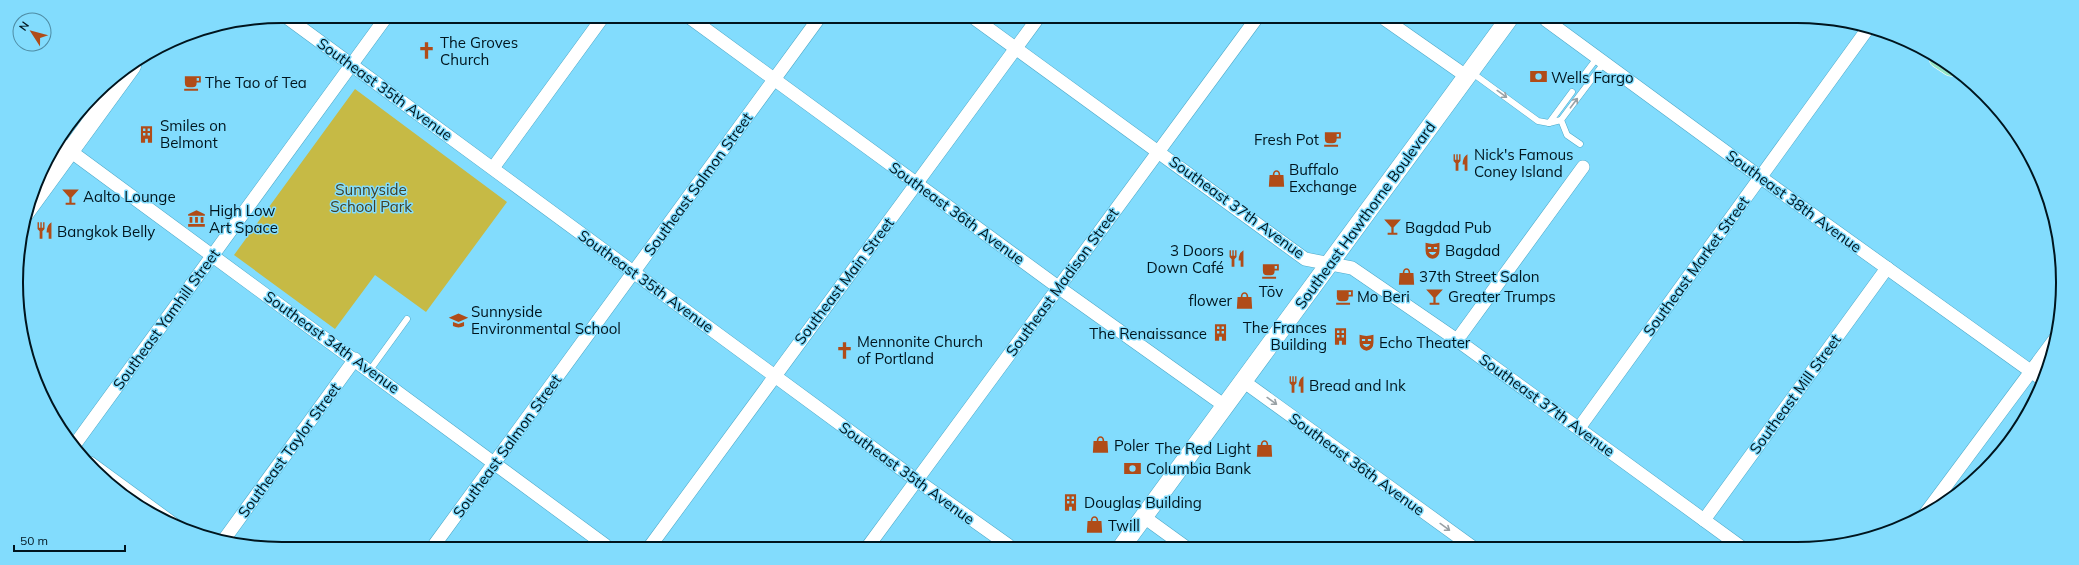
<svg xmlns="http://www.w3.org/2000/svg" width="2079" height="565" viewBox="0 0 2079 565" font-family="Mulish,sans-serif">
  <rect width="100%" height="100%" fill="#82dcfd"/>
  <path fill="#c6ba45" d="M 355,89 L 507,202 L 426,312 L 375,275 L 335,329 L 234,255 Z"/>
  <g fill="none" stroke-linecap="round" stroke-linejoin="round">
    <defs>
      <g id="service">
        <path d="M 1471,72 L 1538,121 L 1549,123 L 1561,120"/>
        <path d="M 1581,79 L 1597,58"/>
        <path d="M 1549,123 L 1572,92"/>
        <path d="M 1580,144 L 1567,135 L 1561,120 L 1604,63"/>
        <path d="M 370,370 L 407,319"/>
      </g>
      <g id="minor">
        <path d="M 285,16 L 908,474 L 1008,545"/>
        <path d="M 689,17 L 1058,287 L 1225,406"/>
        <path d="M 974,18 L 1305,259 L 1352,268 L 1457,340 L 1741,547"/>
        <path d="M 1386,20 L 1466,76"/>
        <path d="M 1546,20 L 1760,177 L 2043,380"/>
        <path d="M 58,142 L 605,545"/>
        <path d="M 493,168 L 603,17"/>
        <path d="M 1457,340 L 1583,167"/>
        <path d="M 1243,381 L 1471,546"/>
        <path d="M 1579,428 L 1869,27"/>
        <path d="M 73,447 L 387,16"/>
        <path d="M 90,463 L 179,528"/>
        <path d="M 1925,514 L 2058,335"/>
        <path d="M 1144,517 L 1184,546"/>
        <path d="M 1704,520 L 1887,268"/>
        <path d="M 223,541 L 355,359"/>
        <path d="M 435,544 L 819,18"/>
        <path d="M 651,545 L 1038,18"/>
        <path d="M 869,545 L 1256,19"/>
      </g>
      <g id="secondary">
        <path d="M 25,213 L 132,66"/>
        <path d="M 1123,545 L 1508,20"/>
      </g>
      <path id="primary" d="M 1939,58 L 1951,66"/>
    </defs>
    <use href="#service" stroke="#4da9c9" stroke-width="7"/>
    <use href="#minor" stroke="#4da9c9" stroke-width="14"/>
    <use href="#secondary" stroke="#4da9c9" stroke-width="19"/>
    <use href="#primary" stroke="#fff" stroke-width="21"/>
    <use href="#service" stroke="#fff" stroke-width="6"/>
    <use href="#minor" stroke="#fff" stroke-width="13"/>
    <use href="#secondary" stroke="#fff" stroke-width="18"/>
    <use href="#primary" stroke="#94e6c7" stroke-width="20"/>
  </g>
  <defs><path id="oneway-shaft" d="M-6 0H5M1.5-3L5.5 0L1.5 3" fill="none" stroke-width="1.6" stroke-linecap="round" stroke-linejoin="round"/></defs>
  <g stroke="#99a1a5">
    <use href="#oneway-shaft" transform="translate(1502 94) rotate(36)"/>
    <use href="#oneway-shaft" transform="translate(1574 103) rotate(-53)"/>
    <use href="#oneway-shaft" transform="translate(1272 401) rotate(36)"/>
    <use href="#oneway-shaft" transform="translate(1445 527) rotate(36)"/>
  </g>
  <defs>
    <symbol id="church-bare" viewBox="-9 -9 18 18"><path d="M-1.2-6h2.4v3.5h3.3v2.4h-3.3V6h-2.4V-.1h-3.3v-2.4h3.3Z" fill="#b04c18" stroke="#82dcfd" stroke-width="2.5" paint-order="stroke"/></symbol>
    <symbol id="bank-bare" viewBox="-9 -9 18 18"><path d="M-6-4H6V4H-6ZM0-2.3a2.3 2.3 0 1 0 0 4.6a2.3 2.3 0 1 0 0-4.6Z" fill="#b04c18" stroke="#82dcfd" stroke-width="2.5" paint-order="stroke"/></symbol>
    <symbol id="cafe-bare" viewBox="-9 -9 18 18"><path d="M-5.5-4.5H6V0H3Q3 3.5 0 3.5H-2.5Q-5.5 3.5-5.5 0ZM3-3.2v2h1.7v-2ZM-6 4.5H4V6H-6Z" fill="#b04c18" stroke="#82dcfd" stroke-width="2.5" paint-order="stroke"/></symbol>
    <symbol id="building-bare" viewBox="-9 -9 18 18"><path d="M-4-6H4V6H1V3H-1V6H-4ZM-2.5-4.3h1.7v1.8h-1.7ZM.8-4.3h1.7v1.8H.8ZM-2.5-1h1.7V.8h-1.7ZM.8-1h1.7V.8H.8Z" fill="#b04c18" stroke="#82dcfd" stroke-width="2.5" paint-order="stroke"/></symbol>
    <symbol id="restaurant-bare" viewBox="-9 -9 18 18"><path d="M-5-6h1v4h1v-4h1v4h1v-4h1v5L-1.5 .5V6h-2V.5L-5-1ZM5-6V6H3V1.5H1.5Q1.5-4 5-6Z" fill="#b04c18" stroke="#82dcfd" stroke-width="2.5" paint-order="stroke"/></symbol>
    <symbol id="shop-bare" viewBox="-9 -9 18 18"><path d="M-5-2.5h2.3a2.7 3.5 0 0 1 5.4 0H5L5.5 6h-11ZM-1.5-2.5h3a1.5 2.3 0 0 0-3 0Z" fill="#b04c18" stroke="#82dcfd" stroke-width="2.5" paint-order="stroke"/></symbol>
    <symbol id="bar-bare" viewBox="-9 -9 18 18"><path d="M-6-5H6L.8 .8V4.5H3.5V6h-7V4.5H-.8V.8Z" fill="#b04c18" stroke="#82dcfd" stroke-width="2.5" paint-order="stroke"/></symbol>
    <symbol id="museum-bare" viewBox="-9 -9 18 18"><path d="M0-6L6-3V-2H-6V-3ZM-5-1h2V3h-2ZM-1-1h2V3h-2ZM3-1h2V3H3ZM-6 4H6V6H-6Z" fill="#b04c18" stroke="#82dcfd" stroke-width="2.5" paint-order="stroke"/></symbol>
    <symbol id="theatre-bare" viewBox="-9 -9 18 18"><path d="M-5-5.5Q0-4 5-5.5V0Q5 5 0 6Q-5 5-5 0ZM-3.3-2.5H-1v1.5H-3.3ZM1-2.5H3.3v1.5H1ZM-2.8 1Q0 5.5 2.8 1Z" fill="#b04c18" stroke="#82dcfd" stroke-width="2.5" paint-order="stroke"/></symbol>
    <symbol id="school-bare" viewBox="-9 -9 18 18"><path d="M0-5L7-2L0 1L-7-2ZM-4 1L0 2.5L4 1V4Q0 6-4 4Z" fill="#b04c18" stroke="#82dcfd" stroke-width="2.5" paint-order="stroke"/></symbol>
  </defs>
  <g fill-rule="evenodd">
    <use href="#church-bare" x="414" y="38" width="25" height="25"/>
    <use href="#bank-bare" x="1526" y="64" width="25" height="25"/>
    <use href="#cafe-bare" x="180" y="70" width="25" height="25"/>
    <use href="#building-bare" x="134" y="122" width="25" height="25"/>
    <use href="#cafe-bare" x="1320" y="126" width="25" height="25"/>
    <use href="#restaurant-bare" x="1448" y="150" width="25" height="25"/>
    <use href="#shop-bare" x="1264" y="166" width="25" height="25"/>
    <use href="#bar-bare" x="58" y="184" width="25" height="25"/>
    <use href="#museum-bare" x="184" y="206" width="25" height="25"/>
    <use href="#bar-bare" x="1380" y="214" width="25" height="25"/>
    <use href="#restaurant-bare" x="32" y="218" width="25" height="25"/>
    <use href="#theatre-bare" x="1420" y="238" width="25" height="25"/>
    <use href="#restaurant-bare" x="1224" y="246" width="25" height="25"/>
    <use href="#cafe-bare" x="1258" y="258" width="25" height="25"/>
    <use href="#shop-bare" x="1394" y="264" width="25" height="25"/>
    <use href="#cafe-bare" x="1332" y="284" width="25" height="25"/>
    <use href="#bar-bare" x="1422" y="284" width="25" height="25"/>
    <use href="#shop-bare" x="1232" y="288" width="25" height="25"/>
    <use href="#school-bare" x="446" y="308" width="25" height="25"/>
    <use href="#building-bare" x="1208" y="320" width="25" height="25"/>
    <use href="#building-bare" x="1328" y="324" width="25" height="25"/>
    <use href="#theatre-bare" x="1354" y="330" width="25" height="25"/>
    <use href="#church-bare" x="832" y="338" width="25" height="25"/>
    <use href="#restaurant-bare" x="1284" y="372" width="25" height="25"/>
    <use href="#shop-bare" x="1088" y="432" width="25" height="25"/>
    <use href="#shop-bare" x="1252" y="436" width="25" height="25"/>
    <use href="#bank-bare" x="1120" y="456" width="25" height="25"/>
    <use href="#building-bare" x="1058" y="490" width="25" height="25"/>
    <use href="#shop-bare" x="1082" y="512" width="25" height="25"/>
  </g>
  <g text-anchor="middle" dominant-baseline="central" stroke-width="3" stroke-linejoin="round" paint-order="stroke">
    <g font-size="15" fill="#00151e" stroke="#82dcfd" text-anchor="start">
      <text x="440" y="42">The Groves<tspan x="440" dy="17">Church</tspan></text>
      <text x="1551" y="77">Wells Fargo</text>
      <text x="205" y="82">The Tao of Tea</text>
      <text x="160" y="125">Smiles on<tspan x="160" dy="17">Belmont</tspan></text>
      <text x="1319" y="139" text-anchor="end">Fresh Pot</text>
      <text x="1474" y="154">Nick's Famous<tspan x="1474" dy="17">Coney Island</tspan></text>
      <text x="1289" y="169">Buffalo<tspan x="1289" dy="17">Exchange</tspan></text>
      <text x="83" y="196">Aalto Lounge</text>
      <text x="209" y="210">High Low<tspan x="209" dy="17">Art Space</tspan></text>
      <text x="1405" y="227">Bagdad Pub</text>
      <text x="57" y="231">Bangkok Belly</text>
      <text x="1224" y="250" text-anchor="end">3 Doors<tspan x="1224" dy="17">Down Café</tspan></text>
      <text x="1445" y="250">Bagdad</text>
      <text x="1419" y="276">37th Street Salon</text>
      <text x="1271" y="291" text-anchor="middle">Tōv</text>
      <text x="1357" y="296">Mo Beri</text>
      <text x="1448" y="296">Greater Trumps</text>
      <text x="1232" y="300" text-anchor="end">flower</text>
      <text x="471" y="311">Sunnyside<tspan x="471" dy="17">Environmental School</tspan></text>
      <text x="1327" y="327" text-anchor="end">The Frances<tspan x="1327" dy="17">Building</tspan></text>
      <text x="1207" y="333" text-anchor="end">The Renaissance</text>
      <text x="857" y="341">Mennonite Church<tspan x="857" dy="17">of Portland</tspan></text>
      <text x="1379" y="342">Echo Theater</text>
      <text x="1309" y="385">Bread and Ink</text>
      <text x="1114" y="445">Poler</text>
      <text x="1251" y="448" text-anchor="end">The Red Light</text>
      <text x="1146" y="468">Columbia Bank</text>
      <text x="1084" y="502">Douglas Building</text>
      <text x="1108" y="525">Twill</text>
    </g>
    <g font-size="15" fill="#00151e" stroke="#82dcfd">
      <text transform="translate(385 89) rotate(36)">Southeast 35th Avenue</text>
      <text transform="translate(698 184) rotate(-54)">Southeast Salmon Street</text>
      <text transform="translate(1794 201) rotate(36)">Southeast 38th Avenue</text>
      <text transform="translate(1237 207) rotate(36)">Southeast 37th Avenue</text>
      <text transform="translate(957 213) rotate(36)">Southeast 36th Avenue</text>
      <text transform="translate(1365 215) rotate(-54)">Southeast Hawthorne Boulevard</text>
      <text transform="translate(1696 266) rotate(-54)">Southeast Market Street</text>
      <text transform="translate(646 281) rotate(36)">Southeast 35th Avenue</text>
      <text transform="translate(844 281) rotate(-53)">Southeast Main Street</text>
      <text transform="translate(1062 282) rotate(-54)">Southeast Madison Street</text>
      <text transform="translate(166 319) rotate(-54)">Southeast Yamhill Street</text>
      <text transform="translate(332 342) rotate(36)">Southeast 34th Avenue</text>
      <text transform="translate(1795 394) rotate(-54)">Southeast Mill Street</text>
      <text transform="translate(1547 405) rotate(36)">Southeast 37th Avenue</text>
      <text transform="translate(507 446) rotate(-54)">Southeast Salmon Street</text>
      <text transform="translate(289 450) rotate(-54)">Southeast Taylor Street</text>
      <text transform="translate(1357 464) rotate(36)">Southeast 36th Avenue</text>
      <text transform="translate(907 473) rotate(36)">Southeast 35th Avenue</text>
    </g>
    <g font-size="15" fill="#424027" stroke="#82dcfd">
      <text x="371" y="189">Sunnyside<tspan x="371" dy="17">School Park</tspan></text>
    </g>
  </g>
  <path d="M0 0H2079V565H0ZM282 23H1797A259 259 0 0 1 2056 282V283A259 259 0 0 1 1797 542H282A259 259 0 0 1 23 283V282A259 259 0 0 1 282 23Z" fill="#82dcfd" fill-rule="evenodd"/>
  <path fill="none" stroke="#00151e" stroke-width="2" d="M282 23H1797A259 259 0 0 1 2056 282V283A259 259 0 0 1 1797 542H282A259 259 0 0 1 23 283V282A259 259 0 0 1 282 23Z"/>
  <g transform="translate(32 32) rotate(306)"><circle r="19" fill="#82dcfd" stroke="#4e8ca4"/>
  <path d="M0-3L7 15L0 10L-7 15Z" fill="#b04c18"/>
  <text y="-6" font-size="11" font-weight="bold" text-anchor="middle" fill="#00151e">N</text>
  </g>
  <path d="M14 545v6h111v-6" fill="none" stroke="#00151e" stroke-width="2"/>
  <text x="20" y="545" font-size="12" fill="#00151e" stroke="#82dcfd" stroke-width="3" paint-order="stroke">50 m</text>
</svg>
